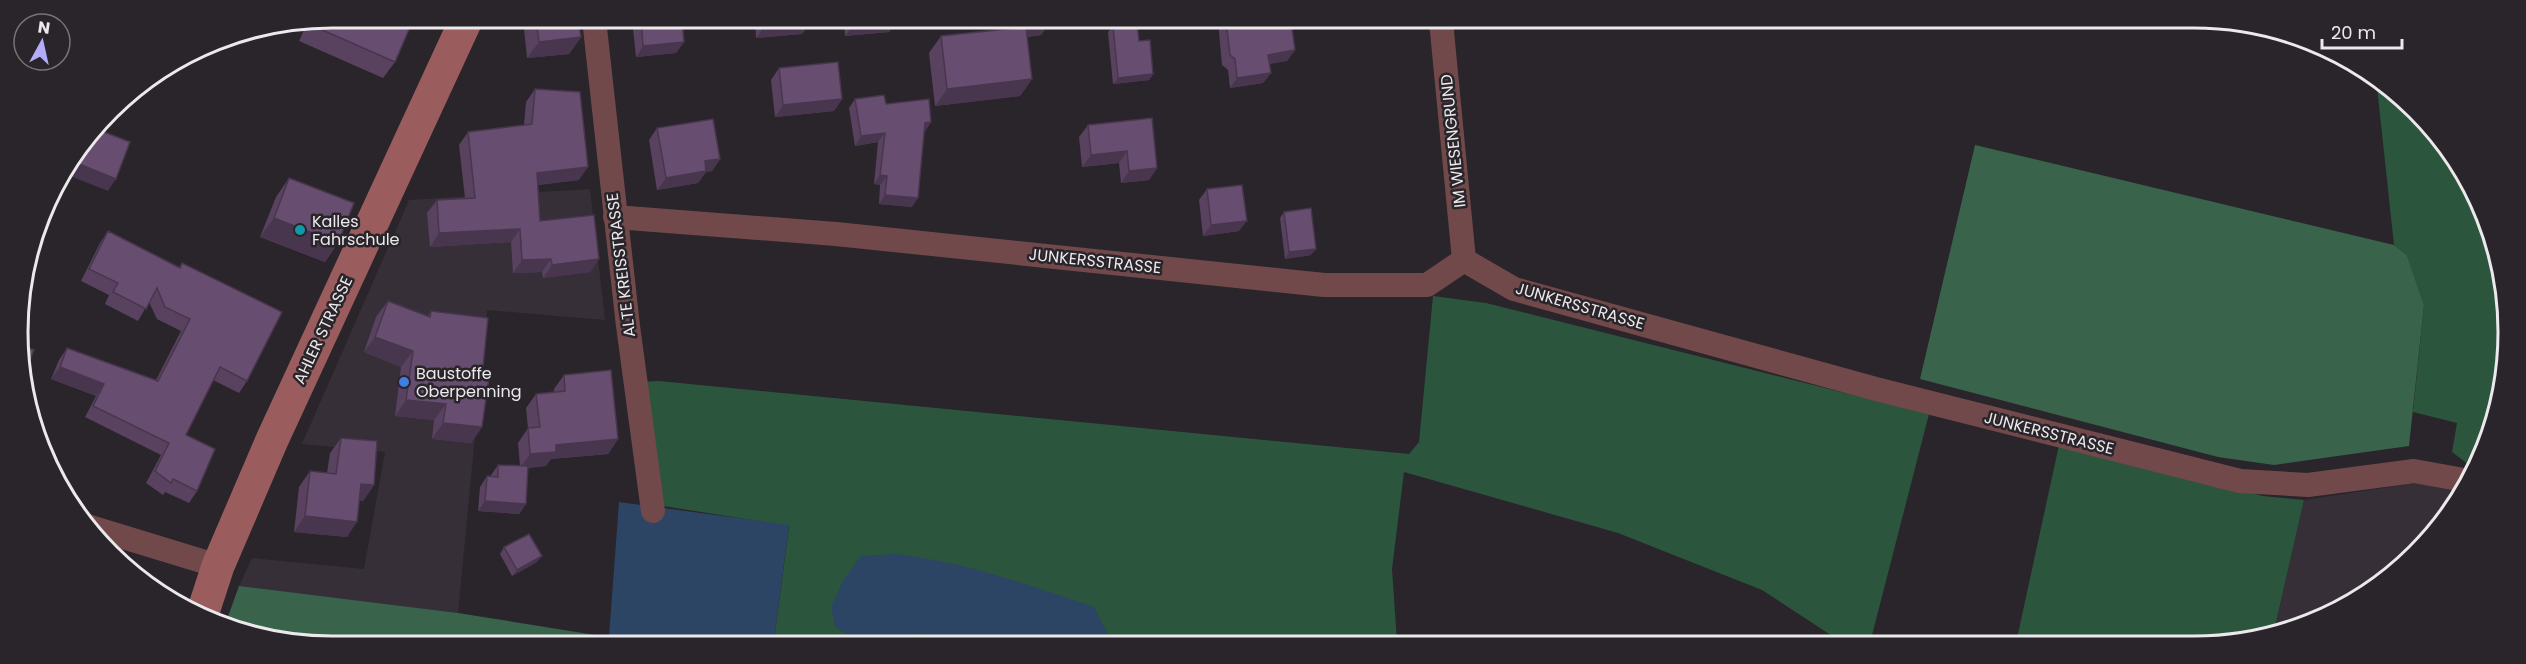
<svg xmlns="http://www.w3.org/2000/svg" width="2526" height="664" viewBox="0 0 2526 664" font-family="Poppins,sans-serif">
  <rect width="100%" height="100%" fill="#29252a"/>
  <g fill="#362f38">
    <path d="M 590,189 L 605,320 L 487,310 L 458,613 L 239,586 L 252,558 L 364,569 L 385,452 L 302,444 L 409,200 Z"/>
    <path d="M 2416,483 L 2463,493 L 2416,554 L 2333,614 L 2274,631 L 2304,500 Z"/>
  </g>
  <g fill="#2b553d">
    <path d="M 2376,78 L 2455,157 L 2502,270 L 2502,393 L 2475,466 L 2469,465 L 2452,452 L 2457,423 L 2413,412 L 2424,305 L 2407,255 L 2394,245 Z"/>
    <path d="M 1433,296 L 1486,303 L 1929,414 L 1870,643 L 1843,643 L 1762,590 L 1618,533 L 1404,472 L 1392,569 L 1397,642 L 774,641 L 789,526 L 657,505 L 639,382 L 659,381 L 1409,454 L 1419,442 Z"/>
    <path d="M 2059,445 L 2263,496 L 2304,500 L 2274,631 L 2235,643 L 2016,643 Z"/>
  </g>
  <g fill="#39634a">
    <path d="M 1975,145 L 2394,245 L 2407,255 L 2424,305 L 2409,446 L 2274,465 L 2218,457 L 1920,379 Z"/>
    <path d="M 239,586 L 458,613 L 632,641 L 271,640 L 226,622 Z"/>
  </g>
  <g fill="#2c4565">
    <path d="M 619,502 L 789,525 L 774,641 L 632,641 L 609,637 Z"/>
    <path d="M 896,554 C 965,562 1029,585 1094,607 L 1107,632 L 1107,641 L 952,641 L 920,634 L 855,639 L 835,627 L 831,607 L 844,579 L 861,556 Z"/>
  </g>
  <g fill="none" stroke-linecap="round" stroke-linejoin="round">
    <g stroke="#72494a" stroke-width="24">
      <path d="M 594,19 L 628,326 L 653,511"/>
      <path d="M 1441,21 L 1464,260"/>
      <path d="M 615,217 L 836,234 L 1324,285 L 1427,285 L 1464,260"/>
      <path d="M 1464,260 L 1514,289 L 1876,389 L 2240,481 L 2308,485 L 2414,471 L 2469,481"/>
      <path d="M 87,526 L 218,566"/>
    </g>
    <path stroke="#9b5c5d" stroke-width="33" d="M 203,612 L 218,566 L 272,440 L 467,18"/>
  </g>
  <g fill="#59425f">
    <path d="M 332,18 L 395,62 L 383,78 L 299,41 L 307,23 Z"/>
    <path d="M 523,19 L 578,19 L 581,37 L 569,54 L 527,58 Z"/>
    <path d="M 632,19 L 706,19 L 700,27 L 683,29 L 684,42 L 676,53 L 636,57 Z"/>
    <path d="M 755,19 L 810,19 L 810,23 L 802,34 L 756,38 Z"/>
    <path d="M 844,20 L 897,20 L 889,32 L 845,36 Z"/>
    <path d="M 1011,20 L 1049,20 L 1049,23 L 1041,35 L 1027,37 L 1032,79 L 1020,96 L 935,106 L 929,53 L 941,36 L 1012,28 Z"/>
    <path d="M 1218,21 L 1291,21 L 1295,50 L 1287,61 L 1269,64 L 1271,73 L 1263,83 L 1230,88 L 1228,70 L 1222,65 Z"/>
    <path d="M 1113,26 L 1139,41 L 1153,74 L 1149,80 L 1113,84 L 1108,32 Z"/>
    <path d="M 779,68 L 842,99 L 834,111 L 775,117 L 771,80 Z"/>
    <path d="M 535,89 L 579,180 L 538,185 L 540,221 L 599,259 L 590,272 L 543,278 L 542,272 L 513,273 L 511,242 L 430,247 L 427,213 L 437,200 L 465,198 L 459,145 L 468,132 L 524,125 L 526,102 Z"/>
    <path d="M 855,99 L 886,104 L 931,122 L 924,132 L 912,207 L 879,204 L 880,185 L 874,184 L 878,142 L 855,146 L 849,108 Z"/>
    <path d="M 1088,125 L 1157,168 L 1149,180 L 1121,183 L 1119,163 L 1082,167 L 1079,137 Z"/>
    <path d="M 657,128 L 720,159 L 712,171 L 706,172 L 698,183 L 657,190 L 649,140 Z"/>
    <path d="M 289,178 L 338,243 L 325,262 L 260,237 L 276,197 Z"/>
    <path d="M 1207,189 L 1239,231 L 1203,236 L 1199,200 Z"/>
    <path d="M 1284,212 L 1311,255 L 1285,259 L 1280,218 Z"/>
    <path d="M 108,231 L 179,267 L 182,263 L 247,381 L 239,393 L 213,380 L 186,435 L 197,491 L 189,503 L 165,492 L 163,495 L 146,483 L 161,455 L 85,417 L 96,396 L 51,379 L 59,360 L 67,348 L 156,380 L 181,331 L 157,319 L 149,302 L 138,321 L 105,304 L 109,295 L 81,281 L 100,243 Z"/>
    <path d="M 388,301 L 428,316 L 431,311 L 482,377 L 482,427 L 471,443 L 432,439 L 434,420 L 395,416 L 401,367 L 364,352 L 376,317 Z"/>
    <path d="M 564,375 L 618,439 L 608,454 L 551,459 L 546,466 L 528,468 L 526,504 L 519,514 L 478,511 L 480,487 L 487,476 L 491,477 L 491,475 L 498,465 L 520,466 L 518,443 L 528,428 L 526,408 L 536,394 L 554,392 L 554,389 Z"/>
    <path d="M 341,438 L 374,485 L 363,501 L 360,500 L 347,537 L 294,532 L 299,487 L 310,471 L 327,473 L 330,453 Z"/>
    <path d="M 504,547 L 537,562 L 512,576 L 500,554 Z"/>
  </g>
  <g fill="#48364e">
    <path d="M 682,19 L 706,19 L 700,27 L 674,30 Z"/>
    <path d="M 897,20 L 889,32 L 845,36 L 854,24 Z"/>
    <path d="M 810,23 L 802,34 L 756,38 L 764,27 Z"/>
    <path d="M 1049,23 L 1041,35 L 1013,38 L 1021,27 Z"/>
    <path d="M 581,37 L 569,54 L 527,58 L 539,42 Z"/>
    <path d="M 684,42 L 676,53 L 636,57 L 643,46 Z"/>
    <path d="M 1295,50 L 1287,61 L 1261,65 L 1268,55 Z"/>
    <path d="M 1271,73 L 1263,83 L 1230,88 L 1237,78 Z"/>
    <path d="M 1153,74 L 1149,80 L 1113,84 L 1118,78 Z"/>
    <path d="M 1032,79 L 1020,96 L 935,106 L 947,89 Z"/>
    <path d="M 842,99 L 834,111 L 775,117 L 783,105 Z"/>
    <path d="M 931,122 L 925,132 L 919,132 L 925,123 Z"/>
    <path d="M 885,133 L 878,142 L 855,146 L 861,136 Z"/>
    <path d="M 1127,151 L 1119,163 L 1082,167 L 1091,155 Z"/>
    <path d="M 720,159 L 712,171 L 706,172 L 698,183 L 657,190 L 666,178 L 705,161 Z"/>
    <path d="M 74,162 L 116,179 L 108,191 L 65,174 Z"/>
    <path d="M 588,167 L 579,180 L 528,186 L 537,173 Z"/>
    <path d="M 1157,168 L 1149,180 L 1121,183 L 1129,171 Z"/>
    <path d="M 880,175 L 887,176 L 880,185 L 874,184 Z"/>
    <path d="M 885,195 L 918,198 L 912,207 L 879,204 Z"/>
    <path d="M 274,218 L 338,243 L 325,262 L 260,237 Z"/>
    <path d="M 1247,221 L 1239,231 L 1203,236 L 1211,225 Z"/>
    <path d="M 520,229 L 511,242 L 430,247 L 439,233 Z"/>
    <path d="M 1316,249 L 1311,255 L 1285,259 L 1289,252 Z"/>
    <path d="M 551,259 L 542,272 L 513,273 L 522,260 Z"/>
    <path d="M 599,259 L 590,272 L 543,278 L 552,265 Z"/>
    <path d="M 375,337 L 413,351 L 401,367 L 364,352 Z"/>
    <path d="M 60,367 L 104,384 L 96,396 L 51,379 Z"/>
    <path d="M 406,400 L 446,404 L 434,420 L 395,416 Z"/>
    <path d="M 443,423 L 482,427 L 471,443 L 432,439 Z"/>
    <path d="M 618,439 L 608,454 L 551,459 L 546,466 L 520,468 L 530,454 L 556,445 Z"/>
    <path d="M 361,484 L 374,485 L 363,501 L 350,499 Z"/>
    <path d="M 485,501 L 526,504 L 519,514 L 478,511 Z"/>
    <path d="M 305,516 L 357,522 L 347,537 L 294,532 Z"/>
    <path d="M 542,556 L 537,562 L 512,576 L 517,570 Z"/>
  </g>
  <g fill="#674d6f" stroke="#48364e" stroke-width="1.5">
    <path d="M 332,18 L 414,18 L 395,62 L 311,25 L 312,22 Z"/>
    <path d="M 536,19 L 578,19 L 581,37 L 539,42 Z"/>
    <path d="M 641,19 L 683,19 L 682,19 L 684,42 L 643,46 Z"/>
    <path d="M 763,19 L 810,19 L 810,23 L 764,27 Z"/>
    <path d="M 853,20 L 897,20 L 854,24 Z"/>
    <path d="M 1020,20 L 1049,20 L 1049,23 L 1021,27 Z"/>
    <path d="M 1226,21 L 1291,21 L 1295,50 L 1268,55 L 1271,73 L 1237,78 L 1235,59 L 1230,55 Z"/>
    <path d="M 1137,24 L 1139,41 L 1150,40 L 1153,74 L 1118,78 L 1113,26 Z"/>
    <path d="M 1026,27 L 1032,79 L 947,89 L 941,36 Z"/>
    <path d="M 838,62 L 842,99 L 783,105 L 779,68 Z"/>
    <path d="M 535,89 L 580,92 L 588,167 L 537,173 L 540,221 L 594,215 L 599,259 L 552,265 L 551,259 L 522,260 L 520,229 L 439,233 L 437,200 L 475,198 L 468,132 L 532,124 Z"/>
    <path d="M 884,95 L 886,104 L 929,99 L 931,122 L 925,123 L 918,198 L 885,195 L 887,176 L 880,175 L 885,133 L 861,136 L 855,99 Z"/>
    <path d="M 1152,118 L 1157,168 L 1129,171 L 1127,151 L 1091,155 L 1088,125 Z"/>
    <path d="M 713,119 L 720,159 L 705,161 L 706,171 L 666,178 L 657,128 Z"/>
    <path d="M 99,130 L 130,142 L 116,179 L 74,162 Z"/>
    <path d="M 289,178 L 354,203 L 338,243 L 274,218 Z"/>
    <path d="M 1242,185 L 1247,221 L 1211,225 L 1207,189 Z"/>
    <path d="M 1311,208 L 1316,249 L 1289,252 L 1284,212 Z"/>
    <path d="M 108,231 L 180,268 L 182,263 L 282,312 L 247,381 L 220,367 L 186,435 L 215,449 L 197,491 L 173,479 L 171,483 L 155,471 L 169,443 L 93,406 L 104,384 L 60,367 L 67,348 L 158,381 L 190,319 L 165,307 L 157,288 L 146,309 L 113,292 L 118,283 L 89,269 Z"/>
    <path d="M 388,301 L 430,317 L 431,311 L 488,318 L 482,377 L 489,378 L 482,427 L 443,423 L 446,404 L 406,400 L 413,351 L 375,337 Z"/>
    <path d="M 22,345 L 34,350 L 25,373 Z"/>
    <path d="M 611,370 L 618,439 L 556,445 L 556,452 L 530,454 L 528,428 L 540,427 L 536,394 L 565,391 L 564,375 Z"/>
    <path d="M 341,438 L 377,441 L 374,485 L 361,484 L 357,522 L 305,516 L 310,471 L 336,474 Z"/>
    <path d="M 498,465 L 528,466 L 526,504 L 485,501 L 487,476 L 498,477 Z"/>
    <path d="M 529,534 L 542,556 L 517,570 L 504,547 Z"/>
  </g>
  <circle fill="#0f9aa8" stroke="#29252a" stroke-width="2" cx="300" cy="230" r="6"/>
  <circle fill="#3f7fe0" stroke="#29252a" stroke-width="2" cx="404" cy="382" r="6"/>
  <g text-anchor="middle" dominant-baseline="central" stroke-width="5" stroke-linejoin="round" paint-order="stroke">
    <g font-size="16" fill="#ebe9ec" stroke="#29252a">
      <text transform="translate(1453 141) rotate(-96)">IM WIESENGRUND</text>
      <text transform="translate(1095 261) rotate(6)">JUNKERSSTRASSE</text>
      <text transform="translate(621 265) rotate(-97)">ALTE KREISSTRASSE</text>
      <text transform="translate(1580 306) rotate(16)">JUNKERSSTRASSE</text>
      <text transform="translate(323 330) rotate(-65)">AHLER STRASSE</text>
      <text transform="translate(2049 433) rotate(14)">JUNKERSSTRASSE</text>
    </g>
    <g font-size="16" fill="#ebe9ec" stroke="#29252a" text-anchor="start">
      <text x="312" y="221">Kalles<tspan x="312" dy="18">Fahrschule</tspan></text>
      <text x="416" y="373">Baustoffe<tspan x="416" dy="18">Oberpenning</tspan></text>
    </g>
  </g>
  <path d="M0 0H2526V664H0ZM332 28H2194A304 304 0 0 1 2498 332V332A304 304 0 0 1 2194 636H332A304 304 0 0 1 28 332V332A304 304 0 0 1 332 28Z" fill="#29252a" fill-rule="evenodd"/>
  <path fill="none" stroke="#ebe9ec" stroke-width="3" d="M332 28H2194A304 304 0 0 1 2498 332V332A304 304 0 0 1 2194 636H332A304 304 0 0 1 28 332V332A304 304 0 0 1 332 28Z"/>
  <g transform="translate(42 42) rotate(8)"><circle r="28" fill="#29252a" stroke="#777378" stroke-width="1.5"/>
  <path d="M0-4.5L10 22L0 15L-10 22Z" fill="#b3adf9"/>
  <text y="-9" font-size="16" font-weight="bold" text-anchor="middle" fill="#ebe9ec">N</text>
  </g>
  <path d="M2322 39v9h80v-9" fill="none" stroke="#ebe9ec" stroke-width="3"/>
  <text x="2331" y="39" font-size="18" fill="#ebe9ec" stroke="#29252a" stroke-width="4.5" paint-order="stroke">20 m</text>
</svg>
